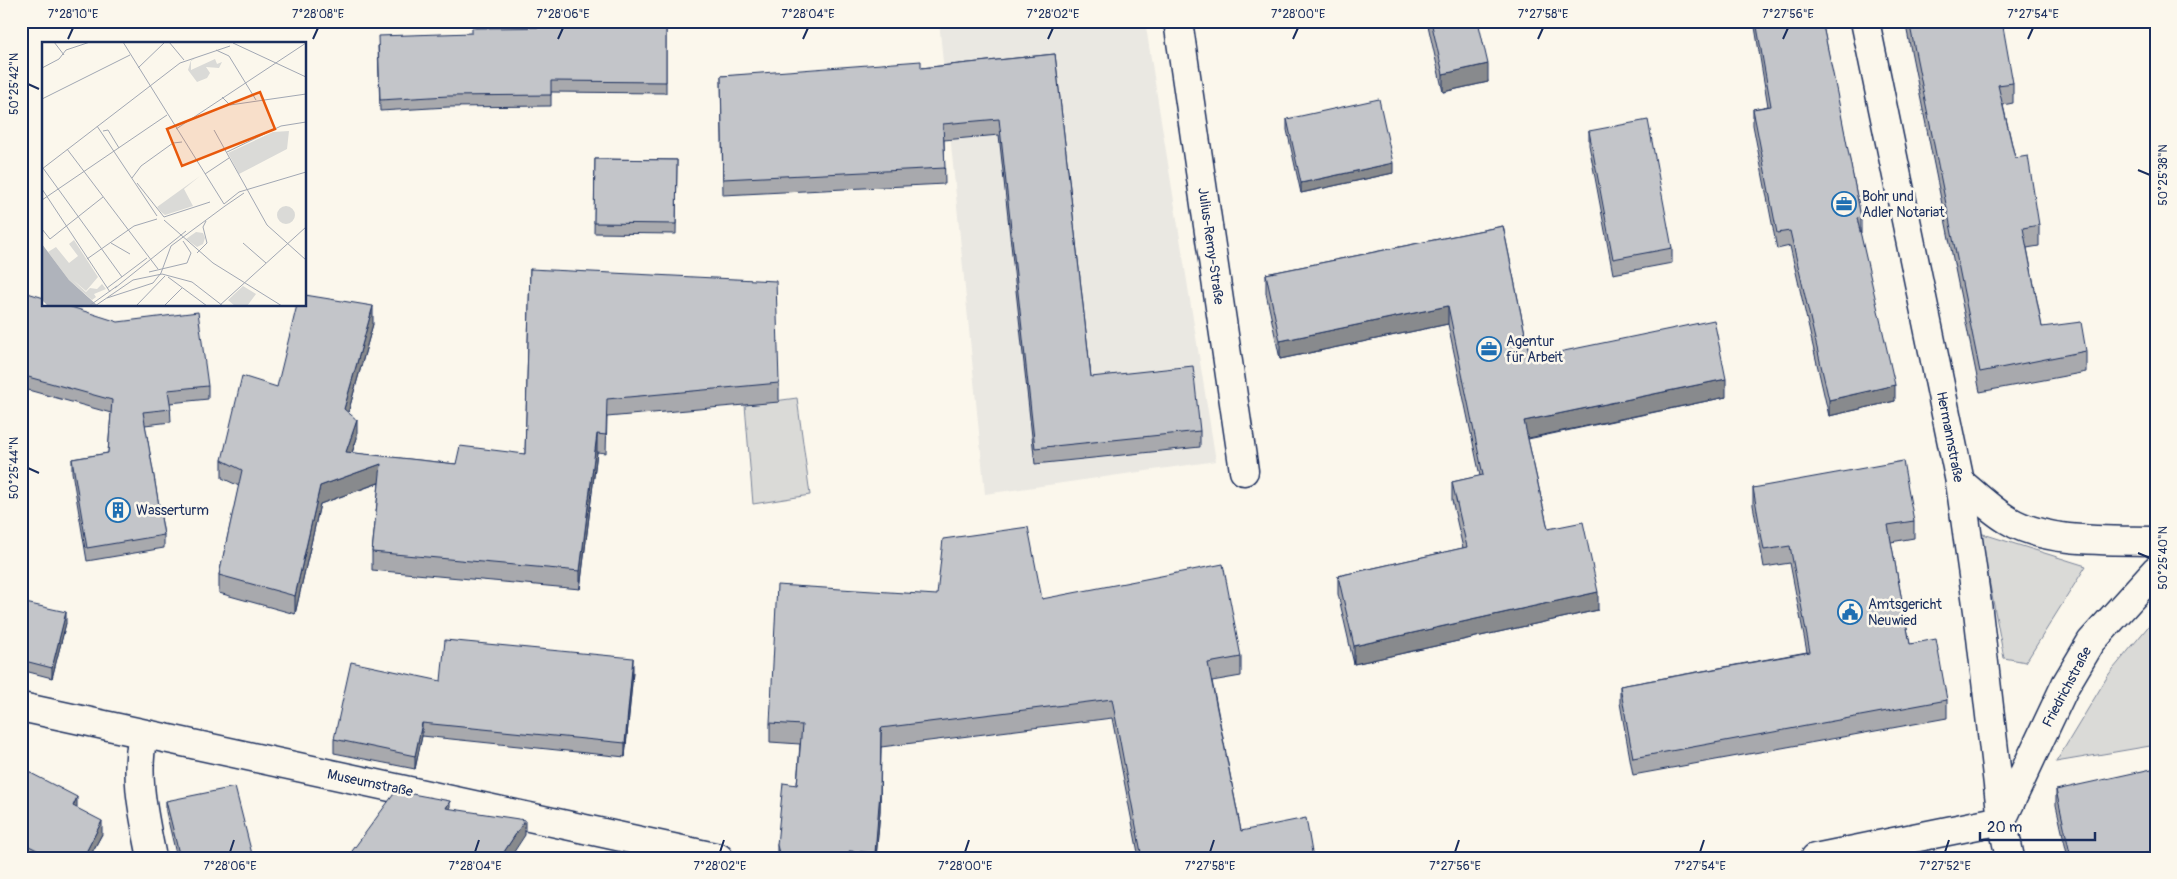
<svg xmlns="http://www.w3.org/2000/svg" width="2177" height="879" viewBox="0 0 2177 879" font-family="Pangolin,sans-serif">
  <rect width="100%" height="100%" fill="#fbf7ec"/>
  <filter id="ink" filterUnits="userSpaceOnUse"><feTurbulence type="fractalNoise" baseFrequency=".02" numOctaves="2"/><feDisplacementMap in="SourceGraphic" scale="10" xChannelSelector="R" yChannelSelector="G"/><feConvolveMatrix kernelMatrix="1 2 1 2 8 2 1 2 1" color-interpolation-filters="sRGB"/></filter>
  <g filter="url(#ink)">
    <path fill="#eae8e2" d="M 939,21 L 1145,21 L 1216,461 L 985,494 Z"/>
    <g fill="#dadad7" stroke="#7a849a">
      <path d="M 797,398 L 810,495 L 753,504 L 745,405 Z"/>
      <path d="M 1980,533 L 2086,566 L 2026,662 L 2004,658 Z"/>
      <path d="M 2156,617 L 2156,745 L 2056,762 L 2109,674 Z"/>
    </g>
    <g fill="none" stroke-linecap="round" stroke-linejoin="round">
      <defs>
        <g id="minor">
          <path d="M 1178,21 L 1244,471"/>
          <path d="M 1960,482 C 1976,495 1991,510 2008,520 C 2047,544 2112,540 2156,541"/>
          <path d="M 21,707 L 719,858"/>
          <path d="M 143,735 C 134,777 144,816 152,858"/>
          <path d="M 1815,858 L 2002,820 L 2066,684 L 2091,642 L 2156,570"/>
        </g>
        <path id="tertiary" d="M 1865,21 L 1960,482 L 1978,611 L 2002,820 L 2010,858"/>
      </defs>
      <use href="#minor" stroke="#1b2f5e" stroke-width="31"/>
      <use href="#tertiary" stroke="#1b2f5e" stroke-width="31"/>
      <use href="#minor" stroke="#fbf7ec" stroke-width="28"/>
      <use href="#tertiary" stroke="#fbf7ec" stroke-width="28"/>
    </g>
    <g fill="#a8a9ad" stroke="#1b2f5e">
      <path d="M 1427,21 L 1478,21 L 1488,82 L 1443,92 Z"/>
      <path d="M 1754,21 L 1822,21 L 1861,217 L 1861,233 L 1860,233 L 1895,401 L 1829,416 L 1790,246 L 1777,249 L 1753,125 L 1753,109 L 1768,106 Z"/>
      <path d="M 1905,21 L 1985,21 L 2013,83 L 2013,103 L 2003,105 L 2015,158 L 2039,225 L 2039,246 L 2027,248 L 2042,327 L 2086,351 L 2086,372 L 1980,392 Z"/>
      <path d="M 666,25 L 666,93 L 551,92 L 551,106 L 448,107 L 380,111 L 378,46 L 472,33 L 581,27 Z"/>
      <path d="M 1055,54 L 1091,377 L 1200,431 L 1200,447 L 1035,464 L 999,135 L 944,140 L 945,184 L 723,195 L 721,76 L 921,68 Z"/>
      <path d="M 1287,119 L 1393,173 L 1301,193 L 1287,130 Z"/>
      <path d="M 1589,131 L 1672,248 L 1672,263 L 1613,274 L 1589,145 Z"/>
      <path d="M 595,159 L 677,160 L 676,234 L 594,233 Z"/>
      <path d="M 1503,226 L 1530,358 L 1726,397 L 1528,439 L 1548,529 L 1598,610 L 1354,664 L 1338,594 L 1338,576 L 1463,548 L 1452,500 L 1452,482 L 1480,476 L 1448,324 L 1280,359 L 1266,293 L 1266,274 Z"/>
      <path d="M 530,269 L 779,383 L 779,402 L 607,417 L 606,453 L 597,452 L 580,589 L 372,570 L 372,552 L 379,483 L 320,504 L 295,614 L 219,593 L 219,575 L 239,486 L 222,478 L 222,460 L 277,387 L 373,324 L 348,413 L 357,438 L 352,453 L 456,464 L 525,454 Z"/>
      <path d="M 21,291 L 208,386 L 208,399 L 170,403 L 171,422 L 145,425 L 164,535 L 164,548 L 87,561 L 72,472 L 72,459 L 108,453 L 111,413 L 21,388 Z"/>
      <path d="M 1753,488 L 1914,521 L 1914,538 L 1891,542 L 1910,644 L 1947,700 L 1947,718 L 1633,775 L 1620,703 L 1620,686 L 1807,652 L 1790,563 L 1764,567 L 1753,505 Z"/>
      <path d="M 937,595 L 1042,599 L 1241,657 L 1241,676 L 1212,681 L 1241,831 L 1313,858 L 1139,858 L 1112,718 L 881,747 L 880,811 L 876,858 L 777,858 L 777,845 L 797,785 L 800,744 L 770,742 L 770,723 Z"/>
      <path d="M 21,602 L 66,623 L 52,678 L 21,670 Z"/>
      <path d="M 633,672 L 625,757 L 422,736 L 415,769 L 334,753 L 334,739 L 441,681 Z"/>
      <path d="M 21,768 L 77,809 L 102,834 L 89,858 L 28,858 L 21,854 Z"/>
      <path d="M 2056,790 L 2156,858 L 2068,858 L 2056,805 Z"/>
      <path d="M 166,801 L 253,858 L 177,858 L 166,812 Z"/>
    </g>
    <g fill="#888a8d" stroke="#1b2f5e">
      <path d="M 1488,64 L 1488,82 L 1443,92 L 1443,74 Z"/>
      <path d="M 1393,163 L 1393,173 L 1301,193 L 1301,183 Z"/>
      <path d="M 373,306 L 373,324 L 344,427 L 344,409 Z"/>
      <path d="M 1448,306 L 1448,324 L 1280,359 L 1280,341 Z"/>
      <path d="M 1726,379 L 1726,397 L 1524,439 L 1524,421 Z"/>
      <path d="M 1895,385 L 1895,401 L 1829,416 L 1829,400 Z"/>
      <path d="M 357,420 L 357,438 L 346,470 L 346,452 Z"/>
      <path d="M 597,434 L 597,452 L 580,589 L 580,571 Z"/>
      <path d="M 381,464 L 381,482 L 320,504 L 295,614 L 295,596 L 320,486 Z"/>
      <path d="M 1598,592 L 1598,610 L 1354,664 L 1354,646 Z"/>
      <path d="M 66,612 L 66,623 L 52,678 L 52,668 Z"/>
      <path d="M 633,658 L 633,672 L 625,757 L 625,743 Z"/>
      <path d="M 422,723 L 422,736 L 415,769 L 415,756 Z"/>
      <path d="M 881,728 L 880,811 L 876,858 L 875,858 Z"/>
      <path d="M 77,797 L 77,810 L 73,806 Z"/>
      <path d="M 450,801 L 450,816 L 446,808 Z"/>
      <path d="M 525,820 L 525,835 L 510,858 L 500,858 Z"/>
      <path d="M 102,821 L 102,834 L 89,858 L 83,858 Z"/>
      <path d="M 2156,851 L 2156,858 L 2146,858 L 2146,853 Z"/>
    </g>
    <g fill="#c3c5c9" stroke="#1b2f5e">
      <path d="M 1431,21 L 1478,21 L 1488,64 L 1443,74 Z"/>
      <path d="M 1756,21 L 1822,21 L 1837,93 L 1861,217 L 1857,218 L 1895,385 L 1829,400 L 1790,231 L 1777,233 L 1753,109 L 1771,106 Z"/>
      <path d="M 1909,21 L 2002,21 L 2013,83 L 1998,85 L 2015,158 L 2028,156 L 2039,225 L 2023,228 L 2042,327 L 2081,322 L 2086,351 L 1980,372 Z"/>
      <path d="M 581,24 L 666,25 L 666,82 L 551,81 L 551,95 L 448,96 L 380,100 L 378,36 L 472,33 L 472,28 L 581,27 Z"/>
      <path d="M 1055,54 L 1091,377 L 1193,366 L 1200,431 L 1035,448 L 999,119 L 943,124 L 945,168 L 723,179 L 721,76 L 921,61 L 921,68 Z"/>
      <path d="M 1379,99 L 1393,163 L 1301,183 L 1287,119 Z"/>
      <path d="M 1648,120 L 1672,248 L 1613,259 L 1589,131 Z"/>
      <path d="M 595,159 L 677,160 L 676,224 L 594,223 Z"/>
      <path d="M 1503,226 L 1530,358 L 1714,320 L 1726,379 L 1524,421 L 1548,529 L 1583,522 L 1598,592 L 1354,646 L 1338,576 L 1467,547 L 1452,482 L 1483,475 L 1448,306 L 1280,341 L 1266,274 Z"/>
      <path d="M 530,269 L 776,281 L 779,383 L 607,399 L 606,435 L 597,434 L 580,571 L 372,552 L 381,464 L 320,486 L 295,596 L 219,575 L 242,470 L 222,460 L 242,376 L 277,387 L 297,305 L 305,305 L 305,295 L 373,306 L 344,409 L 357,420 L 346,452 L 456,464 L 460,446 L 525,454 Z"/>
      <path d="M 21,291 L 44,298 L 44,305 L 65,305 L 118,322 L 198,312 L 208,386 L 168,390 L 171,409 L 143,412 L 164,535 L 87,548 L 72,459 L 108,453 L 112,400 L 21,375 Z"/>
      <path d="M 1903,461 L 1914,521 L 1888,525 L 1910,644 L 1936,639 L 1947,700 L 1633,758 L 1620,686 L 1810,652 L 1790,546 L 1764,550 L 1753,488 Z"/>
      <path d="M 1028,527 L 1042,599 L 1223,564 L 1241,657 L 1208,663 L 1241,831 L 1306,818 L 1313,858 L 1142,858 L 1112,699 L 881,728 L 880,792 L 875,853 L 849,851 L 849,858 L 780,858 L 777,845 L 783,783 L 797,785 L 802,725 L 770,723 L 777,585 L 937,595 L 943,539 Z"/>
      <path d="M 21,602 L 66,612 L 52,668 L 21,660 Z"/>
      <path d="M 445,640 L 633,658 L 625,743 L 422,723 L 415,756 L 334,739 L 351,662 L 441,681 Z"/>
      <path d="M 21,768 L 77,797 L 73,806 L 102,821 L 83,858 L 40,858 L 43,853 L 21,842 Z"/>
      <path d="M 2156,768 L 2156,851 L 2146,853 L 2147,858 L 2071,858 L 2056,790 Z"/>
      <path d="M 235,787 L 253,858 L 180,858 L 166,801 Z"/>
      <path d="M 396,791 L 450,801 L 446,808 L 525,820 L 500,858 L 347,858 Z"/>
    </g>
  </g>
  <path fill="none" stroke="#1b2f5e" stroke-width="2" d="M 68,39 L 73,28M 313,39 L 318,28M 558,39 L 563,28M 803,39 L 808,28M 1048,39 L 1053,28M 1293,39 L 1298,28M 1538,39 L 1543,28M 1783,39 L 1788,28M 2028,39 L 2033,28M 28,84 L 39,89M 2138,170 L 2150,175M 28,468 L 39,473M 2138,553 L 2150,558M 230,852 L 234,840M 475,852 L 479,840M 720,852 L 724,840M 965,852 L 969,840M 1210,852 L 1214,840M 1455,852 L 1459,840M 1700,852 L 1704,840M 1945,852 L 1949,840"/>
  <defs>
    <symbol id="office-ring" viewBox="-11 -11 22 22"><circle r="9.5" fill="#fbf7ec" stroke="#1f6fb2" stroke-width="1.5"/><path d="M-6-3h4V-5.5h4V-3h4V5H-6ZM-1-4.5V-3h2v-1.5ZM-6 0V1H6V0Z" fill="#1f6fb2"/></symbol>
    <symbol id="building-ring" viewBox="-11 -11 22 22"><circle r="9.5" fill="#fbf7ec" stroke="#1f6fb2" stroke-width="1.5"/><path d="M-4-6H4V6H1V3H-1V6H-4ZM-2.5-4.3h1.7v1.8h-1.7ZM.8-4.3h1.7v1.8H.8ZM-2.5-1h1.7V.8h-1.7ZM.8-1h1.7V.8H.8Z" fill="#1f6fb2"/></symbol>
    <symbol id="civic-ring" viewBox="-11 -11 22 22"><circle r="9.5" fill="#fbf7ec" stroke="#1f6fb2" stroke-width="1.5"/><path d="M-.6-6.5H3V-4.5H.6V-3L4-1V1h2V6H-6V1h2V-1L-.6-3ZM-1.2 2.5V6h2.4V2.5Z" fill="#1f6fb2"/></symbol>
  </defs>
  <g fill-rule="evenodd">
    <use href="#office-ring" x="1830" y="190" width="28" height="28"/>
    <use href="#office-ring" x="1475" y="335" width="28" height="28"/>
    <use href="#building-ring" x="104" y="496" width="28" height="28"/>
    <use href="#civic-ring" x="1836" y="598" width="28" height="28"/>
  </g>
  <g text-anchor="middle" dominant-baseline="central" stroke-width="5" stroke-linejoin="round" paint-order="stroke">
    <g font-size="14" fill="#1b2f5e" stroke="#fbf7ec" text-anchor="start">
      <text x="1862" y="196">Bohr und<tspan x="1862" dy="16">Adler Notariat</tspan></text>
      <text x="1506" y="341">Agentur<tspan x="1506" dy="16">für Arbeit</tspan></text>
      <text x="136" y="510">Wasserturm</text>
      <text x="1868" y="604">Amtsgericht<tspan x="1868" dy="16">Neuwied</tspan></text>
    </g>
    <g font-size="14" fill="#1b2f5e" stroke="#fbf7ec">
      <text transform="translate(1211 246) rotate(82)">Julius-Remy-Straße</text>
      <text transform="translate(1950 437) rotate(79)">Hermannstraße</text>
      <text transform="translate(2067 687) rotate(-62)">Friedrichstraße</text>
      <text transform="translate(370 783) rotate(12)">Museumstraße</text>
    </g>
  </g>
  <g transform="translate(42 42)">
    <rect width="264" height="264" fill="#fbf7ec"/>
    <path d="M 154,16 L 149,19 L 149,28 L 173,17 L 175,22 L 180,20 L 177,26 L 164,25 L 168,31 L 165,36 L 155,40 L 146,28 L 149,18 ZM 247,89 L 245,107 L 197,132 L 186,111 L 231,90 ZM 158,134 L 142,147 L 151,164 L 123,173 L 119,170 L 115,165 ZM235 173a9 9 0 1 1 18 0a9 9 0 1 1-18 0ZM 154,190 L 161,191 L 163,196 L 161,202 L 155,205 L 144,197 ZM 32,198 L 56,235 L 44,249 L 31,238 L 44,250 L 48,246 L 55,247 L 60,242 L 64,247 L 52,252 L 54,255 L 50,258 L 27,238 L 6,210 L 14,205 L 27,221 L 36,214 L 27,202 ZM 201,244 L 214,252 L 205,264 L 193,264 L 186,258 Z" fill="#dadad7"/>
    <path d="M 0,202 L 27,238 L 56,264 L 6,264 L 0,258 Z" fill="#afb3bb"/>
    <path fill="none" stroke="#a1a7b3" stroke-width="1" d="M 12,0 L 22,13M 81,0 L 182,162M 127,0 L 142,18M 191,1 L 264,35M 174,8 L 187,14 L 214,58M 17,17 L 24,8 L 48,0M 0,26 L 17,17M 96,26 L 123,0M 180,55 L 188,63 L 264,52M 0,57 L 88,13M 55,84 L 115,174M 134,87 L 264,1M 172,88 L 225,183 L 264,218M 61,89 L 66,88 L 77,106M 25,107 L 116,227M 185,110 L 239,84 L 264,80M 1,126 L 80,235M 0,127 L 138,21 L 188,4M 163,132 L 187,116M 90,136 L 99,124 L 131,101 L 140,100M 95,141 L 122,175M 0,147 L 68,250M 0,158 L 125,73M 182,162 L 197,150 L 264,130M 183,164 L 202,151M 122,175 L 168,160M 122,178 L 171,221 L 240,264M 0,187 L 8,197 L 61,155M 69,201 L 88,212M 201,201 L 224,221M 155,211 L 165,201 L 161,185 L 164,179M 45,217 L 92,184 L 115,177M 107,230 L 145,221 L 149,211 L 141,199M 126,235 L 165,264M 65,246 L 105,216M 73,246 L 144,189M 65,256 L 111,241 L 119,231 L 129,204 L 183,164M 47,264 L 75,244M 53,264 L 91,238 L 120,232 L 150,240 L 181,264M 94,264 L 123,234M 122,264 L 140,246M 177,264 L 264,185"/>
    <path fill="#e8590c" fill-opacity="0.15" stroke="#e8590c" stroke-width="2.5" d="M 218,50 L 233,87 L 140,124 L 125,87 Z"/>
    <rect width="264" height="264" fill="none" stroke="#1b2f5e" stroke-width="2.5"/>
  </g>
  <rect width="2177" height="879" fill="none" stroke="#fbf7ec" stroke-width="55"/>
  <path d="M1980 832v8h115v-8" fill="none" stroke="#1b2f5e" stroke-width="2.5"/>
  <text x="1987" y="832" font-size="15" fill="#1b2f5e" stroke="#fbf7ec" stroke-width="4" paint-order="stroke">20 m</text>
  <rect x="28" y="28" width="2122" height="824" fill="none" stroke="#1b2f5e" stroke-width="2"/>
  <g font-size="12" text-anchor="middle" fill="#1b2f5e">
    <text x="73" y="18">7°28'10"E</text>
    <text x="318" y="18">7°28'08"E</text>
    <text x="563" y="18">7°28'06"E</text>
    <text x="808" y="18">7°28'04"E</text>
    <text x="1053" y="18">7°28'02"E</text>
    <text x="1298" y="18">7°28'00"E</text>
    <text x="1543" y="18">7°27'58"E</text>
    <text x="1788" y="18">7°27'56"E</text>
    <text x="2033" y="18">7°27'54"E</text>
    <text transform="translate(14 84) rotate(-90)" y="4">50°25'42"N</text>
    <text transform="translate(2163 175) rotate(-90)" y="4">50°25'38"N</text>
    <text transform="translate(14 468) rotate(-90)" y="4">50°25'44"N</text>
    <text transform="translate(2163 558) rotate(-90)" y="4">50°25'40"N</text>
    <text x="230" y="870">7°28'06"E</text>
    <text x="475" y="870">7°28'04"E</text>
    <text x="720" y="870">7°28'02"E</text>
    <text x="965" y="870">7°28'00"E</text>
    <text x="1210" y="870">7°27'58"E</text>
    <text x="1455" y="870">7°27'56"E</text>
    <text x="1700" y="870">7°27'54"E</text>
    <text x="1945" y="870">7°27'52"E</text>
  </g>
</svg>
